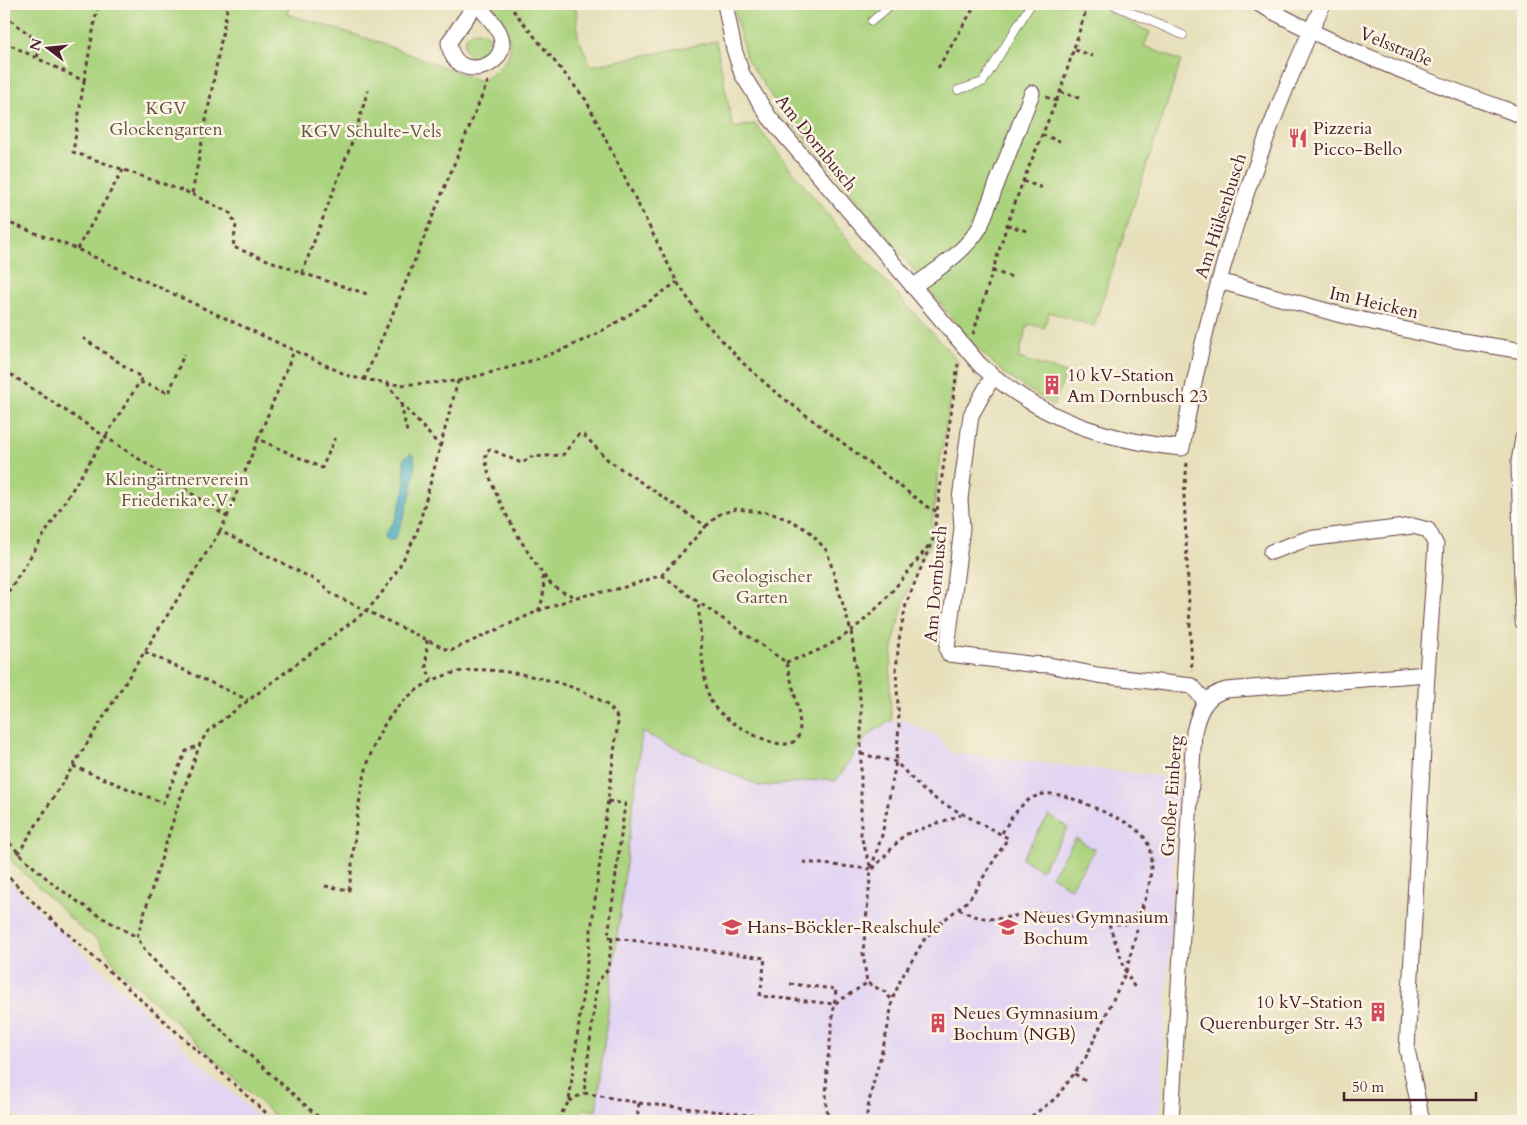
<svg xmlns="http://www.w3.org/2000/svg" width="1527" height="1125" viewBox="0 0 1527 1125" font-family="Cardo,serif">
  <rect width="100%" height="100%" fill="#fcf5e5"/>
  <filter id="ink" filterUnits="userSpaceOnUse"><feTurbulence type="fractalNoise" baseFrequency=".02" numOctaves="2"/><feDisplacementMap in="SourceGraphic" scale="10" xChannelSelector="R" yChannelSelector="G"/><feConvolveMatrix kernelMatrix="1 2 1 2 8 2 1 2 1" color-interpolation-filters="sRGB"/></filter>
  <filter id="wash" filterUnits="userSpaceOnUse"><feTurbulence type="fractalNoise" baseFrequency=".0096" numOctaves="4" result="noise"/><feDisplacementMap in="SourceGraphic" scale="20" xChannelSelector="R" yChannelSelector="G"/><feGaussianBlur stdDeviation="1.12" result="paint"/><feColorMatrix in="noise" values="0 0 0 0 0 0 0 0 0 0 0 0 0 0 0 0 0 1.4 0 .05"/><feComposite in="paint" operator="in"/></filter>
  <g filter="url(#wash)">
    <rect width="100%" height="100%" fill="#e6dfba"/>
    <g fill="#e2d4f3">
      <path d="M 903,720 L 939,737 L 952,753 L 1179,778 L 1159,1121 L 595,1121 L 642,732 L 761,787 L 825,779 L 835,781 L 868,736 L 880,726 L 892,721 Z"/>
      <path d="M 4,877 L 137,1004 L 263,1121 L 24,1121 L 4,1106 Z"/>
    </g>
    <g fill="#abd37e" stroke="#7a7954">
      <path d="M 4,4 L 290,4 L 287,14 L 366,38 L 481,81 C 498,71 519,55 506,33 C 501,23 494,16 494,4 L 576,4 L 578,37 L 591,66 L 716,41 L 733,128 L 755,124 L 854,247 L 958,361 L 940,459 L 931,533 L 937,537 L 914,568 L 915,573 C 895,624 885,666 892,721 C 859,734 856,758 835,781 L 825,779 L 761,787 L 642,732 L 596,1111 L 585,1109 L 573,1121 L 280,1121 L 119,969 L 96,938 L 84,931 L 4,854 Z"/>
      <path d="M 733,4 L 1109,4 L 1106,11 L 1150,32 L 1144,46 L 1181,61 L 1094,326 L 1049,312 L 1044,328 L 1028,324 L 1018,358 L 1066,373 L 1054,406 L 1006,375 L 973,344 L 834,171 L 778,106 L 746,58 Z"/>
      <circle cx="478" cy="45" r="14"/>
      <path d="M 1049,815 L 1068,828 L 1041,870 L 1022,858 Z"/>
      <path d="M 1076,838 L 1095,850 L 1070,888 L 1051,876 Z"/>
    </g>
    <path fill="#3fa9be" stroke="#446474" d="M 411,453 C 424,462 402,527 394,540 L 385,540 L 384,535 L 396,518 L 405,488 L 404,458 Z"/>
  </g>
  <g filter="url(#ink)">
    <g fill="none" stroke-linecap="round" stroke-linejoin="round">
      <defs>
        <g id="service">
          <path d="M 1117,4 L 1116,6 L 1183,35"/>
          <path d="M 872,21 L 892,4"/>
          <path d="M 958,90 L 983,82 L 1031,4"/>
        </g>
        <g id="minor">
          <path d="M 476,4 L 449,42 C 453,87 516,67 499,32 C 494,22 484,13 477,4"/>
          <path d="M 725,4 L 734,49 L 742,74 L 769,117 L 980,365 C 1042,419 1102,440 1182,448 C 1207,293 1257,145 1323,4"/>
          <path d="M 1259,4 C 1343,51 1433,83 1523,116"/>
          <path d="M 1219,281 L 1341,315 L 1438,337 L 1523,351"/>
          <path d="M 913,287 C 937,269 964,253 980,227 L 1032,93"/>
          <path d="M 993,376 L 971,415 L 960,499 L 962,528 L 947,649 L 949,654 L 1029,664 L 1049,665 L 1097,675 L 1192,686 L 1206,702"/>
          <path d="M 1523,438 L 1519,462 L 1523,622"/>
          <path d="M 1271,552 L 1307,539 L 1413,526 L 1428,530 L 1436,545 L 1427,674 L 1407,1049 L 1422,1121"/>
          <path d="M 1171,1121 L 1194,732 C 1198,713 1205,695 1226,690 L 1427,674"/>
        </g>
      </defs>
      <use href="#service" stroke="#613c40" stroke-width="9"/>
      <use href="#minor" stroke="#613c40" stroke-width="17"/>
      <g stroke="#613c40" stroke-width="3" stroke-dasharray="4 4" stroke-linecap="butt">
        <path d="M 508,4 L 586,100 L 677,282 L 701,318 L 744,364 L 774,391 L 929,508 L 939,512"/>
        <path d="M 4,15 L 40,43 L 37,58"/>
        <path d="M 4,42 L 84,81 L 73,152 L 192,194 L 228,4"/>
        <path d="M 1075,50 L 1093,56"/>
        <path d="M 938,68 L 976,4"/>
        <path d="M 84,81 L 98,4"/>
        <path d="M 1060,92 L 1079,98"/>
        <path d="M 1046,97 L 1057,101"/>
        <path d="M 1042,135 L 1060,141"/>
        <path d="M 1023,181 L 1043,188"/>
        <path d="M 192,194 L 230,213 L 236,225 L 233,247 L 302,273 L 354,137 L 368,90"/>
        <path d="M 4,221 L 77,249 L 351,377 L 399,385 L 458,381 L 417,532 C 404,560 388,589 366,611 L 208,731 L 200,744 L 177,808 L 137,937 L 146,952 L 216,1025 L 323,1121"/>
        <path d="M 1007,225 L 1027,231"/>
        <path d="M 77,249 L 123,170"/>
        <path d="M 992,271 L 1012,277"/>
        <path d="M 302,273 L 367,294"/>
        <path d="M 973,334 L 1007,225 L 1023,181 L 1060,92 L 1088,4"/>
        <path d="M 4,370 L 227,517 L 220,531 L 321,583 L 332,594 L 450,651 L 538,611 L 577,597 L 622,588 L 662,575 L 706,526 L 608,460 L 584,435 L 578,435 L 563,455 L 529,457 L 523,463 L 519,462 L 490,449 L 487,451 C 477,473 533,565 550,583 C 558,591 567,594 577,597"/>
        <path d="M 364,380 L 401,294 L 488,81"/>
        <path d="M 458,381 C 497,371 538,361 575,344 C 611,328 645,305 677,282"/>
        <path d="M 140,382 L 169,393 L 184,354"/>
        <path d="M 387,383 L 401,403 L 441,447"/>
        <path d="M 401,404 L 407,432"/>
        <path d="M 258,439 L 294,351"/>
        <path d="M 1187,463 L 1184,496 L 1192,671"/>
        <path d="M 227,517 L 258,439 L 322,468 L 335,438"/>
        <path d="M 706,526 L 720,514 L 736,509 L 770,513 L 792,521 L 810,532 L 827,551 L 851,631 L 861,706 L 861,836 L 871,869 L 882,835 L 896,762 L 899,725 L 896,670 L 899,640 L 906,604 L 933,539 L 958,364"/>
        <path d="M 662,575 L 698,602 C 701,628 701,685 713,705 C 723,720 786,760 798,737 C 805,723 790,678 786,662 L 698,602"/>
        <path d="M 4,599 L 142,378 L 83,338"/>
        <path d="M 538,611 C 544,599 545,587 542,574"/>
        <path d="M 427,640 L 426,668 L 432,680"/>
        <path d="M 145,652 L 248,700"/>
        <path d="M 786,662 C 858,642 886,599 930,544"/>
        <path d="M 861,754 L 896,762 L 923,790 L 940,802 L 1008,838 L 969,900 L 939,924 L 924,940 L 901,979 L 892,1000"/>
        <path d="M 73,766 L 163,803 L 186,751 L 199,745"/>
        <path d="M 608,801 L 625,804 L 608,937 L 765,958 L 760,996 L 834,1004 L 867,983"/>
        <path d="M 4,837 C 43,881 86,910 137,937"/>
        <path d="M 18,854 L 220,531"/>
        <path d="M 803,862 L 871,869 L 863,953 L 867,983 L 885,992 L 892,1000 C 888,1042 871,1080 866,1121"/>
        <path d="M 873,869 L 904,835 L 961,815"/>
        <path d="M 4,872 L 37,906 L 275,1121"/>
        <path d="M 325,886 L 349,890 C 357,833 356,754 396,709 C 415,687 442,672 472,670 C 501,667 614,687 618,722 L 569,1101 L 557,1121"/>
        <path d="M 959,909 C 997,930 1013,910 1049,913 C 1075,915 1100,924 1126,924 C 1134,916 1142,908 1146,897 C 1151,881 1155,851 1144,837 C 1135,825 1115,817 1102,811 C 1053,789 1031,780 1001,835"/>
        <path d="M 1109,924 L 1126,972 L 1136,990"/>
        <path d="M 612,938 L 608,969 L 597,983 L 584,1093 L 639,1103 L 637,1121"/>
        <path d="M 790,984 L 836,989 L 827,1067 L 826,1103 L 827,1112 L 833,1121"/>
        <path d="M 1075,1074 L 1087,1082"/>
        <path d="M 569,1101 L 584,1093"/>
        <path d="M 639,1103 L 806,1121"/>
        <path d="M 4,1113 L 13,1121"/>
        <path d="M 1025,1121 L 1056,1098 L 1085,1059 L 1126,972 L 1144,903"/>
      </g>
      <use href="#service" stroke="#fff" stroke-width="8"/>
      <use href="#minor" stroke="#fff" stroke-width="15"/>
    </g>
  </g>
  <defs>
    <symbol id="restaurant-bare" viewBox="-9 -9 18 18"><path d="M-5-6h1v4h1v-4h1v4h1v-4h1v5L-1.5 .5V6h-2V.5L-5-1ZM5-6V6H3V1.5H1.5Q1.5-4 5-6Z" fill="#d1495b" stroke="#fcf5e5" stroke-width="2.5" paint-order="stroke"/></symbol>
    <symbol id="building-bare" viewBox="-9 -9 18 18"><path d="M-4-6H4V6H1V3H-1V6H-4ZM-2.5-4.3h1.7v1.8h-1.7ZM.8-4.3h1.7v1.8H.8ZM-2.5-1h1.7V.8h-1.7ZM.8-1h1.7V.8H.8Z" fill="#d1495b" stroke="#fcf5e5" stroke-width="2.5" paint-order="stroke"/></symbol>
    <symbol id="school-bare" viewBox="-9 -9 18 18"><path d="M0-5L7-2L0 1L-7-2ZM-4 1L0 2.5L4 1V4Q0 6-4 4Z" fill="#d1495b" stroke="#fcf5e5" stroke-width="2.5" paint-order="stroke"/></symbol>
  </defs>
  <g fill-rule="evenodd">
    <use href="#restaurant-bare" x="1284" y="124" width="28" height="28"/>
    <use href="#building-bare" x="1038" y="371" width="28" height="28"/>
    <use href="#school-bare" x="718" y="913" width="28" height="28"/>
    <use href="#school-bare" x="994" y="913" width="28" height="28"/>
    <use href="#building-bare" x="1364" y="998" width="28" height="28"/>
    <use href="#building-bare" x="924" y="1009" width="28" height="28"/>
  </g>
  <g text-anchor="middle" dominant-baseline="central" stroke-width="5" stroke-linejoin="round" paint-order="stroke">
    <g font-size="18" fill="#4a1f2b" stroke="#fcf5e5">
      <text transform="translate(1396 47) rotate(22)">Velsstraße</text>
      <text transform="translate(816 143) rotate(51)">Am Dornbusch</text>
      <text transform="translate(1221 216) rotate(-72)">Am Hülsenbusch</text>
      <text transform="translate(1374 303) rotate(13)">Im Heicken</text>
      <text transform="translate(936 584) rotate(-85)">Am Dornbusch</text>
      <text transform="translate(1172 796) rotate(-86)">Großer Einberg</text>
    </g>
    <g font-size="18" fill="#675544" stroke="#fcf5e5">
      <text x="166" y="108">KGV<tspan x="166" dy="21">Glockengarten</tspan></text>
      <text x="371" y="131">KGV Schulte-Vels</text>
      <text x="177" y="479">Kleingärtnerverein<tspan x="177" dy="21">Friederika e.V.</tspan></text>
      <text x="762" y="576">Geologischer<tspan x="762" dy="21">Garten</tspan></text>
    </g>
    <g font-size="18" fill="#4a1f2b" stroke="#fcf5e5" text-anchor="start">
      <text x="1313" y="128">Pizzeria<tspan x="1313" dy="21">Picco-Bello</tspan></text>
      <text x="1067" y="375">10 kV-Station<tspan x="1067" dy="21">Am Dornbusch 23</tspan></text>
      <text x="1023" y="917">Neues Gymnasium<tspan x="1023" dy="21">Bochum</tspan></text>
      <text x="747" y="927">Hans-Böckler-Realschule</text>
      <text x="1363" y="1002" text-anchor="end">10 kV-Station<tspan x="1363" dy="21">Querenburger Str. 43</tspan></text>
      <text x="953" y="1013">Neues Gymnasium<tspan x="953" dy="21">Bochum (NGB)</tspan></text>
    </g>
  </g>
  <rect width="1527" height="1125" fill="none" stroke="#fcf5e5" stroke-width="20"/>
  <g transform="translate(48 48) rotate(286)" stroke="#fcf5e5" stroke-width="4" paint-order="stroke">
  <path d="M0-4L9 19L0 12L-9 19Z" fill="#4a1f2b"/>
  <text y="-8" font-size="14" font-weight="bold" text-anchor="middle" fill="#4a1f2b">N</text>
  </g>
  <path d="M1344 1092v8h132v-8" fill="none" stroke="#4a1f2b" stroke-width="2.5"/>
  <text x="1352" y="1092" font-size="15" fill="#4a1f2b" stroke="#fcf5e5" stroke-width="4" paint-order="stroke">50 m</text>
</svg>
